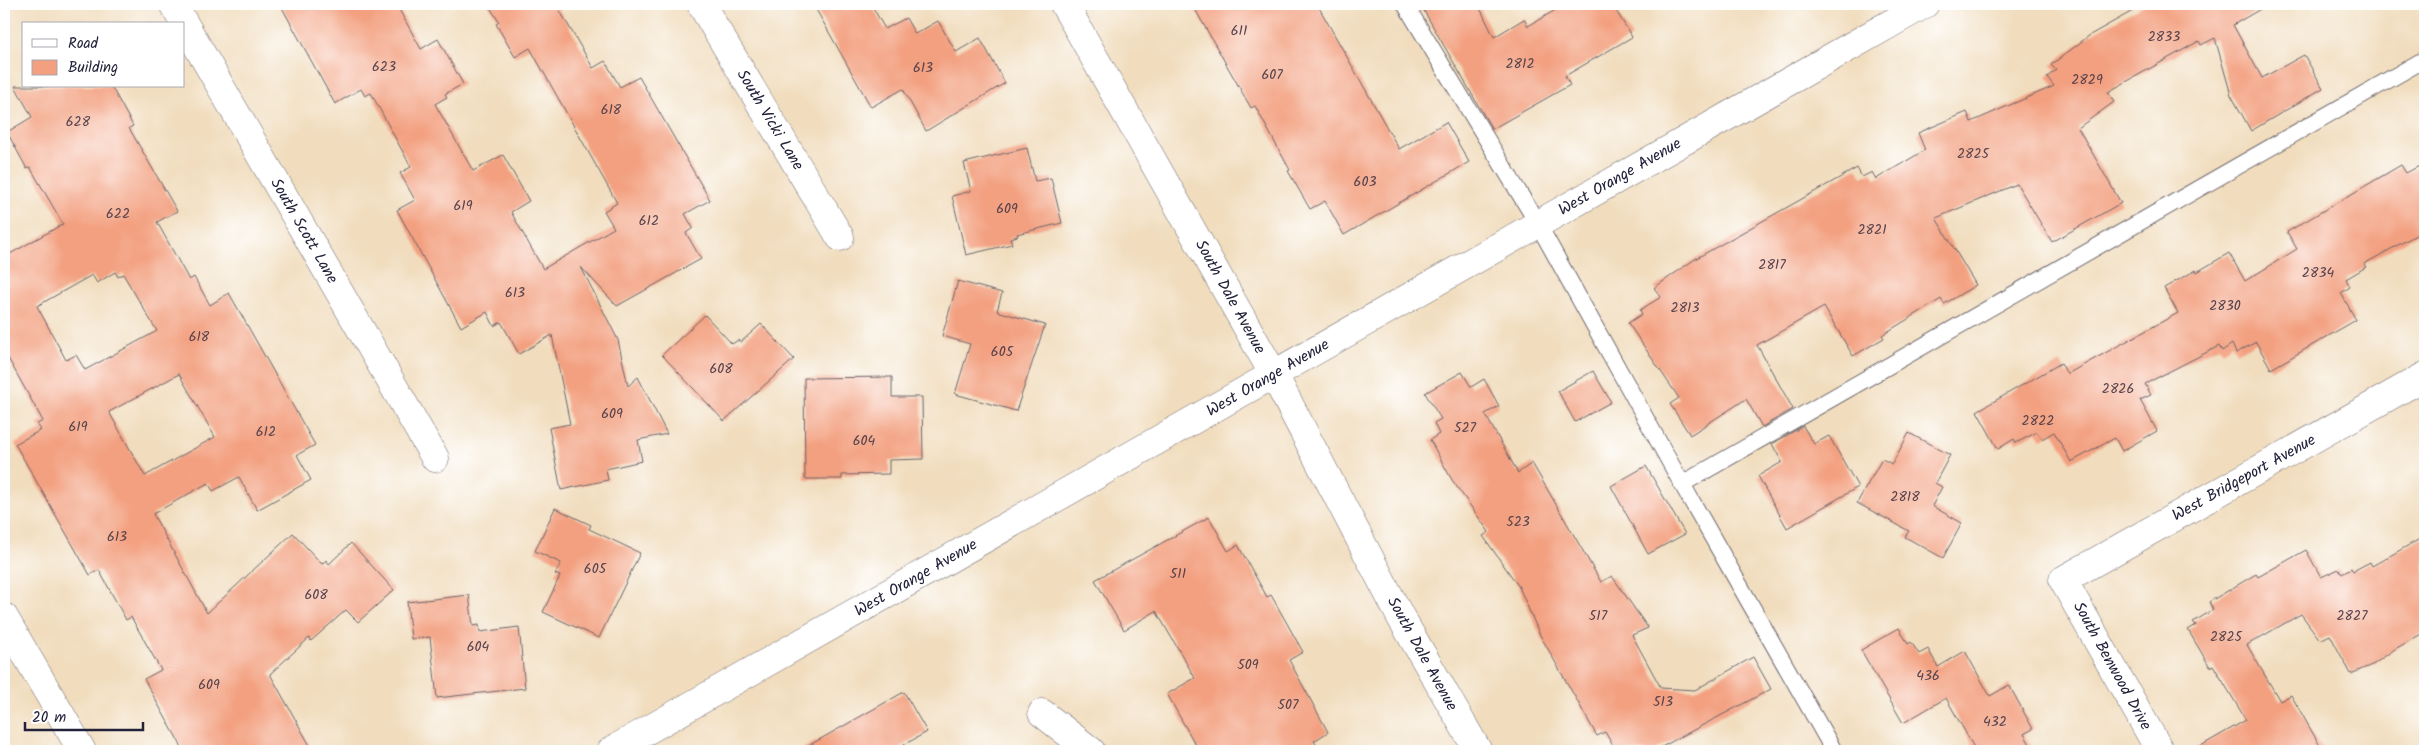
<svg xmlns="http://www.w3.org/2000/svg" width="2429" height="755" viewBox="0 0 2429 755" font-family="Kalam,sans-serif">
  <rect width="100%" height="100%" fill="#fff"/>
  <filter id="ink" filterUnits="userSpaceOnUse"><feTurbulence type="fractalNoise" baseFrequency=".02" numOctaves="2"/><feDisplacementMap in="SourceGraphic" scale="10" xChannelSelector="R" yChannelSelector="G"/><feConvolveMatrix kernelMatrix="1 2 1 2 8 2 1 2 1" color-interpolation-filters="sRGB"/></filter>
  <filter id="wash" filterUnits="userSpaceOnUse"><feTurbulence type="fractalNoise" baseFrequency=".0096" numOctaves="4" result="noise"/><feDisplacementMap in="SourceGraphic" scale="20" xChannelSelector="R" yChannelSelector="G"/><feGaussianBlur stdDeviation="1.12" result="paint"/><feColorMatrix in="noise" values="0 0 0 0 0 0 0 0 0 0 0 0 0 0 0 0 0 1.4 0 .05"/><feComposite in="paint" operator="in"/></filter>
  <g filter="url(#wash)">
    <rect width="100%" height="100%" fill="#f1ddbe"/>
    <g id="blocks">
      <g fill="#f3a080" fill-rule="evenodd">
        <path d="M 280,4 L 396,4 L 421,49 L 438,39 L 463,84 L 445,94 L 447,97 L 435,104 L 473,171 L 503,155 L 529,201 L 511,212 L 543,269 L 614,228 L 604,211 L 617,203 L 530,48 L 515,57 L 496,24 L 499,22 L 488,4 L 556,4 L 593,68 L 605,61 L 620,87 L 639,77 L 710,200 L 685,214 L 693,228 L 686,233 L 701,259 L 617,306 L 581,267 L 618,340 L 628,386 L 638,377 L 667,434 L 638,440 L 642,461 L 606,469 L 608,480 L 561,490 L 549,428 L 570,424 L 552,335 L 519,354 L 501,322 L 494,326 L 487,312 L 461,327 L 397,210 L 415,200 L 400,173 L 411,167 L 371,93 L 365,96 L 361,89 L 335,104 Z"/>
        <path d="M 813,4 L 871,4 L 885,29 L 906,18 L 915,34 L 938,21 L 956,52 L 980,38 L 1005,83 L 926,131 L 903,89 L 871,107 Z"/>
        <path d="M 1192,4 L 1317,4 L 1399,149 L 1446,122 L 1469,162 L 1344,235 L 1325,201 L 1310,209 L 1288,171 L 1290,170 L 1255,106 L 1251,108 Z"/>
        <path d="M 1420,4 L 1478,4 L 1494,37 L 1524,19 L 1528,26 L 1566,4 L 1612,4 L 1632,37 L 1565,76 L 1570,85 L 1492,129 Z"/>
        <path d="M 2145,4 L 2269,4 L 2233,25 L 2262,78 L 2304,55 L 2323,88 L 2251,131 L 2231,95 L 2215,38 L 2201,45 L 2199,41 L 2108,92 L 2114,102 L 2078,128 L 2121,203 L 2052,242 L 2017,184 L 1936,218 L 1976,285 L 1944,304 L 1941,299 L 1882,335 L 1884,338 L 1853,356 L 1824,307 L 1757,345 L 1793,409 L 1762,427 L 1746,399 L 1690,435 L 1670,404 L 1679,398 L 1628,323 L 1642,314 L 1640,310 L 1661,297 L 1654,288 L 1695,259 L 1857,168 L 1862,177 L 1872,172 L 1876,179 L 1925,150 L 1918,133 L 1967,112 L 1971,122 L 2054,86 L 2047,77 L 2056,70 L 2051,65 L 2090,35 Z"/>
        <path d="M 15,86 L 111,86 L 133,126 L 129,128 L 177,211 L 157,222 L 189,280 L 194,277 L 210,305 L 229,293 L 315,445 L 297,455 L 311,480 L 257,510 L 239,477 L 213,491 L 208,483 L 153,514 L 207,613 L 293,533 L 322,564 L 326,560 L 329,564 L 351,543 L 394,590 L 358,622 L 346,610 L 311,641 L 309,638 L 270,674 L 313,751 L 184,751 L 144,679 L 161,670 L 131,617 L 126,620 L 99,570 L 90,575 L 15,444 L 41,430 L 37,424 L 43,421 L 4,351 L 4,247 L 8,255 L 63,224 L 30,167 L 27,169 L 7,132 L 32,117 ZM 115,272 L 118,277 L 123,274 L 157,331 L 85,370 L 76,355 L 66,360 L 37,306 L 92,275 L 97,283 ZM 179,374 L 215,437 L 145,476 L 109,412 Z"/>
        <path d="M 1027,148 L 1035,181 L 1051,178 L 1062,223 L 1017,234 L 1018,236 L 1010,238 L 1012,244 L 966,255 L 952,196 L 971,191 L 964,163 Z"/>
        <path d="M 2425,163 L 2425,230 L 2364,264 L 2366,267 L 2346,279 L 2350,287 L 2341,293 L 2356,320 L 2271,369 L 2256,342 L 2236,353 L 2232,344 L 2222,351 L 2219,346 L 2145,384 L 2151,395 L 2140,400 L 2157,431 L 2122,451 L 2115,438 L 2071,462 L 2054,432 L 2042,439 L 2037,432 L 2016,443 L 2014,439 L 1998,449 L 1977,411 L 2061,363 L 2067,374 L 2178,313 L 2164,288 L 2196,270 L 2197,272 L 2229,253 L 2245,281 L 2297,249 L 2287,232 L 2401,165 L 2406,173 Z"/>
        <path d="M 958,281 L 1002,293 L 997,311 L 1045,325 L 1016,411 L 955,394 L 970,344 L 942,336 Z"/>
        <path d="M 705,315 L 732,344 L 738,340 L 741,342 L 761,324 L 794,359 L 724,421 L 662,355 Z"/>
        <path d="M 1593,371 L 1611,402 L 1575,422 L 1558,391 Z"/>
        <path d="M 1462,372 L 1471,387 L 1484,379 L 1499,406 L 1485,414 L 1518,473 L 1532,463 L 1601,582 L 1612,576 L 1648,628 L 1632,635 L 1661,688 L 1695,690 L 1753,657 L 1771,689 L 1654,751 L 1616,751 L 1605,732 L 1597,736 L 1540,635 L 1519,587 L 1483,536 L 1489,532 L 1452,480 L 1430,440 L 1439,434 L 1434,423 L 1441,419 L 1425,393 Z"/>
        <path d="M 892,377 L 892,397 L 922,397 L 923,459 L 889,460 L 889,474 L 842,475 L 842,479 L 805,479 L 804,378 Z"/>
        <path d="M 1803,426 L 1814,444 L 1829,436 L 1858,487 L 1787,528 L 1758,476 L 1782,462 L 1772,444 Z"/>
        <path d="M 1909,433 L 1950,455 L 1935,483 L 1942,487 L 1932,506 L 1962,523 L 1943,558 L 1905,537 L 1909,531 L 1857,503 L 1882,459 L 1892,464 Z"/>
        <path d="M 1646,466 L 1685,534 L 1648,554 L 1611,486 Z"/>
        <path d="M 555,508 L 591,525 L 589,529 L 640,553 L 599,638 L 543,612 L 560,576 L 555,574 L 561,563 L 535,551 Z"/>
        <path d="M 1209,517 L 1228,551 L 1238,545 L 1267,597 L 1271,595 L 1303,652 L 1289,660 L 1328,732 L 1314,741 L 1320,751 L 1199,751 L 1167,694 L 1195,678 L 1156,611 L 1124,630 L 1095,580 Z"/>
        <path d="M 2425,536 L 2425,632 L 2395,649 L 2374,664 L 2351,674 L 2330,635 L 2320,640 L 2301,614 L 2247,645 L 2280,701 L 2291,695 L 2323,751 L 2192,751 L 2246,720 L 2213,665 L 2210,667 L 2188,630 L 2196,625 L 2193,622 L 2213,610 L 2209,602 L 2256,574 L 2258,577 L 2306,550 L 2321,577 L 2339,569 L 2342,573 L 2351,568 L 2353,571 L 2370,562 L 2372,566 Z"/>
        <path d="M 469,595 L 473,626 L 479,625 L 480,632 L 519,627 L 525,688 L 437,698 L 430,637 L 411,639 L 407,602 Z"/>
        <path d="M 1899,628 L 1908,644 L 1911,642 L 1919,654 L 1928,649 L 1938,667 L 1965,651 L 1990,696 L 2009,685 L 2033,729 L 2024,734 L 2034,751 L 1976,751 L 1946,698 L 1903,723 L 1861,650 Z"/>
        <path d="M 904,692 L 927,732 L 893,751 L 799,751 Z"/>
      </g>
    </g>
  </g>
  <g filter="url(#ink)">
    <use href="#blocks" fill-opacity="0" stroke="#6a6369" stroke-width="1"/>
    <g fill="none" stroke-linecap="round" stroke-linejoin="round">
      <defs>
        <g id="service">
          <path d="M 1405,4 L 1538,224 L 1682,484 L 1834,751"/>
          <path d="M 1682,484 L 2425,59"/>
        </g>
        <g id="minor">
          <path d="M 173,4 L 435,458"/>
          <path d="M 701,4 L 840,237"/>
          <path d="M 4,617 L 82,751"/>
          <path d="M 1042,713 L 1091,751"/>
          <path d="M 2160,751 L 2063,580 L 2425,376"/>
        </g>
        <g id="tertiary">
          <path d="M 1064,4 L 1274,375 L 1400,616 L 1478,751"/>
          <path d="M 611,751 L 1925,4"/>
        </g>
      </defs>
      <use href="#service" stroke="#6a6369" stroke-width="18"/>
      <use href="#minor" stroke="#6a6369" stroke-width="29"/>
      <use href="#tertiary" stroke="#6a6369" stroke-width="29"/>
      <use href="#service" stroke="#fff" stroke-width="16"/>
      <use href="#minor" stroke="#fff" stroke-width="28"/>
      <use href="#tertiary" stroke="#fff" stroke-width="28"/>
    </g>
  </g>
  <g text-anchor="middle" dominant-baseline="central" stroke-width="5" stroke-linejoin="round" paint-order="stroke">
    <g font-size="14" fill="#56424c">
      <text x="1239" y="31">611</text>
      <text x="2164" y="37">2833</text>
      <text x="1520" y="64">2812</text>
      <text x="384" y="67">623</text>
      <text x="923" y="68">613</text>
      <text x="1272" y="75">607</text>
      <text x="2087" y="80">2829</text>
      <text x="611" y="110">618</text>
      <text x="78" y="122">628</text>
      <text x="1973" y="154">2825</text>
      <text x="1365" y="182">603</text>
      <text x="463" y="206">619</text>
      <text x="1007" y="209">609</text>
      <text x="118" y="214">622</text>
      <text x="649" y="221">612</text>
      <text x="1872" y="230">2821</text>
      <text x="1772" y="265">2817</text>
      <text x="2318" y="273">2834</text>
      <text x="515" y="293">613</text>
      <text x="2225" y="306">2830</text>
      <text x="1685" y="308">2813</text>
      <text x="199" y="337">618</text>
      <text x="1002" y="352">605</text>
      <text x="721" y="369">608</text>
      <text x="2118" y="389">2826</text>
      <text x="612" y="414">609</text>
      <text x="2038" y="421">2822</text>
      <text x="78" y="427">619</text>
      <text x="1465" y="428">527</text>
      <text x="266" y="432">612</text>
      <text x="864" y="441">604</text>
      <text x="1905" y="497">2818</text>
      <text x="1518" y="522">523</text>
      <text x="117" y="537">613</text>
      <text x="595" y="569">605</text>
      <text x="1178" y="574">511</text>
      <text x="316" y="595">608</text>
      <text x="1598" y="616">517</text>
      <text x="2352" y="616">2827</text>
      <text x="2226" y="637">2825</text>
      <text x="478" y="647">604</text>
      <text x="1248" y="665">509</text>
      <text x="1928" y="676">436</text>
      <text x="209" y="685">609</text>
      <text x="1663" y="702">513</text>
      <text x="1288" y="705">507</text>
      <text x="1995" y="722">432</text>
    </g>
    <g font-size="16" fill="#22223b" stroke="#fff">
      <text transform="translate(770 120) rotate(59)">South Vicki Lane</text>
      <text transform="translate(1620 177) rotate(-30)">West Orange Avenue</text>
      <text transform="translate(304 231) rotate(60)">South Scott Lane</text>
      <text transform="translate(1230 297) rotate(61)">South Dale Avenue</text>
      <text transform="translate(1268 378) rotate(-30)">West Orange Avenue</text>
      <text transform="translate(2244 478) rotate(-29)">West Bridgeport Avenue</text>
      <text transform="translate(916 578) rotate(-30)">West Orange Avenue</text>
      <text transform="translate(1422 654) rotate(61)">South Dale Avenue</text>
      <text transform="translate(2112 666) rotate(61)">South Benwood Drive</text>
    </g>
  </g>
  <rect width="2429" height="755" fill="none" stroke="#fff" stroke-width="20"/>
  <rect x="22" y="22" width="162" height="65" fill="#ffffff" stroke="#a7a7b1"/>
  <rect x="32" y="39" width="25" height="8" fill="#ffffff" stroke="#a7a7b1"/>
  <text x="68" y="48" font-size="15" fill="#22223b">Road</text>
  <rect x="32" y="60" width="25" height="15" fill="#f3a080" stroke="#a7a7b1"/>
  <text x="68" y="72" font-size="15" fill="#22223b">Building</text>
  <path d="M25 722v8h118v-8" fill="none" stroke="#22223b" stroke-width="2.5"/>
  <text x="32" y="722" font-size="15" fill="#22223b" stroke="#ffffff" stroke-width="4" paint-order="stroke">20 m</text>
</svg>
